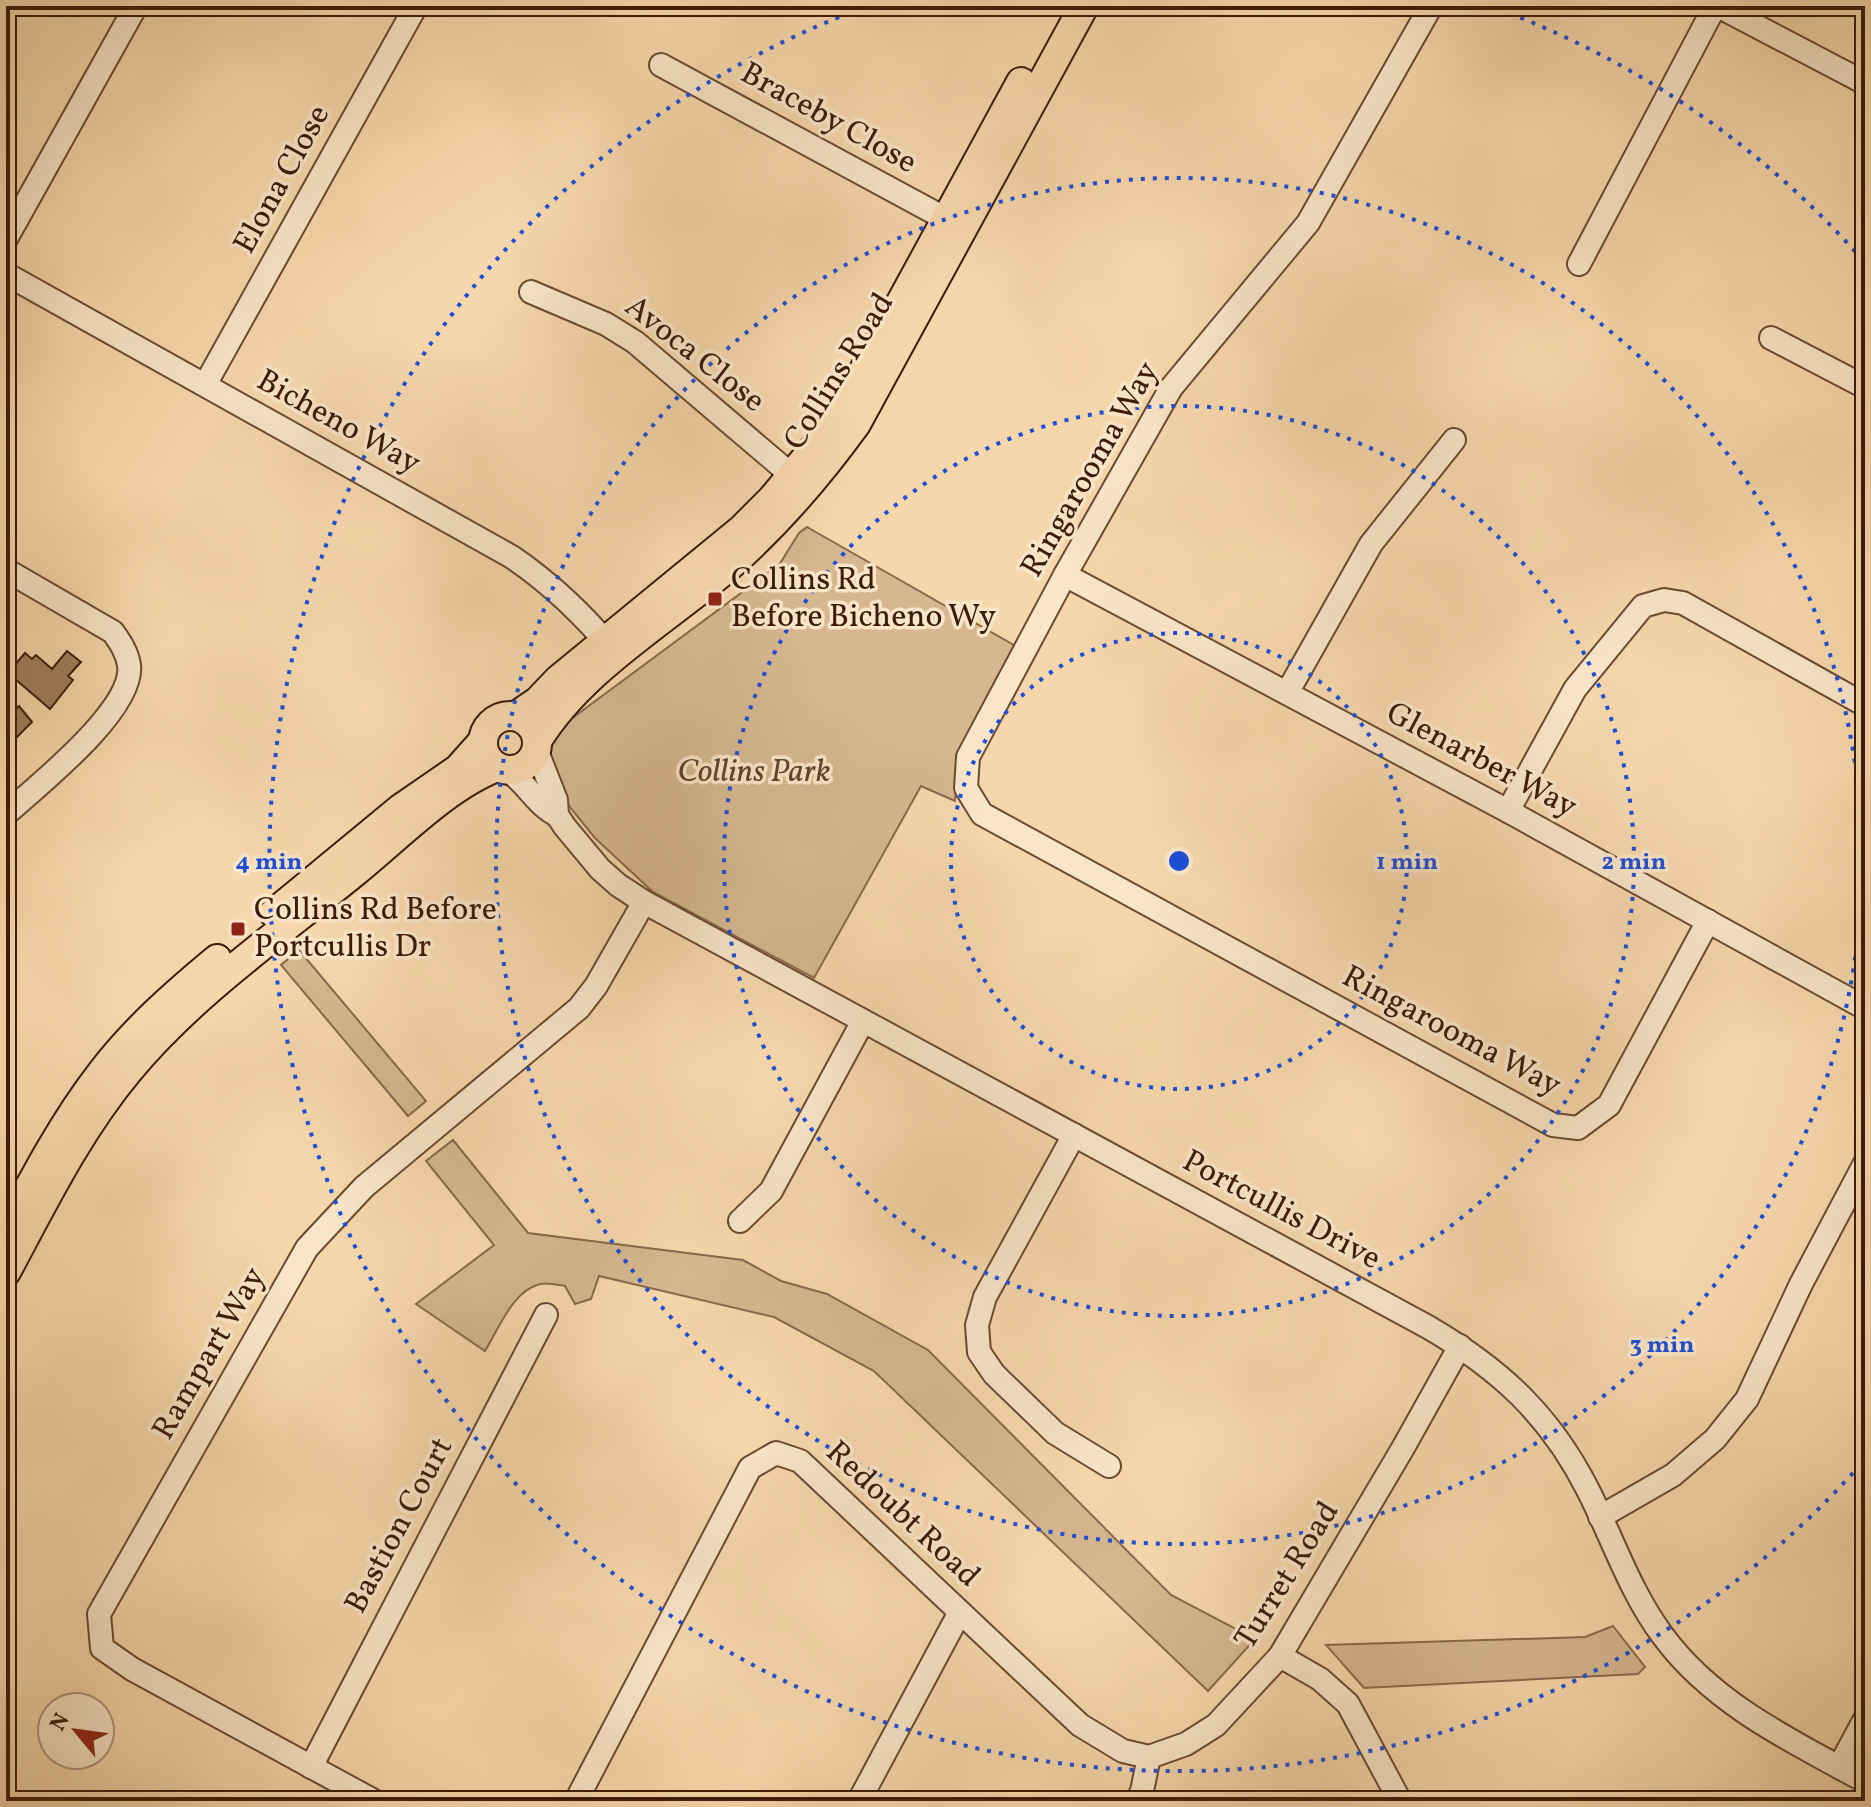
<svg xmlns="http://www.w3.org/2000/svg" width="1871" height="1807" viewBox="0 0 1871 1807" font-family="Vollkorn,serif">
  <rect width="100%" height="100%" fill="#f6d7ab"/>
  <filter id="stains"><feTurbulence type="fractalNoise" baseFrequency=".0025" numOctaves="4"/><feColorMatrix values="0 0 0 0 .2 0 0 0 0 .09 0 0 0 0 .02 0 0 0 .5 -.17"/></filter>
  <radialGradient id="worn" r=".72"><stop offset=".6" stop-color="#630" stop-opacity="0"/><stop offset="1" stop-color="#630" stop-opacity=".3"/></radialGradient>
  <g fill="#d6b78f" stroke="#89694c" stroke-width="2">
    <path d="M 807,527 L 1021,649 L 959,755 L 955,801 L 921,786 L 814,978 L 653,892 L 595,838 L 569,806 L 549,761 L 551,741 L 559,728 L 779,565 L 799,533 Z"/>
    <path d="M 299,950 L 426,1101 L 408,1116 L 281,965 Z"/>
    <path d="M 453,1140 L 528,1233 L 743,1260 L 781,1281 L 827,1294 L 928,1350 L 1171,1595 L 1255,1639 L 1208,1691 L 874,1371 L 774,1317 L 599,1276 L 591,1299 L 575,1304 L 565,1286 C 558,1285 548,1282 540,1284 C 513,1290 498,1330 485,1351 L 416,1304 L 494,1245 L 426,1161 Z"/>
    <path d="M 1613,1626 L 1645,1667 L 1638,1674 L 1364,1688 L 1326,1645 L 1585,1637 Z"/>
  </g>
  <g fill="#9d7d5d" stroke="#3c1b08" stroke-width="2">
    <path d="M 67,651 L 81,662 L 68,676 L 73,680 L 50,709 L 8,673 L 25,653 L 32,659 L 36,655 L 52,669 Z"/>
    <path d="M 6,705 L 12,712 L 19,706 L 32,722 L 6,748 Z"/>
  </g>
  <g fill="none" stroke-linecap="round" stroke-linejoin="round">
    <defs>
      <g id="minor">
        <path d="M 1431,6 L 1308,223 L 1171,388 L 1065,575 L 968,757 L 966,788 L 982,814 L 1553,1125 L 1578,1128 L 1609,1105 L 1708,921"/>
        <path d="M 1718,6 L 1865,83"/>
        <path d="M 661,65 L 959,226"/>
        <path d="M 6,239 L 136,6"/>
        <path d="M 1579,264 L 1715,6"/>
        <path d="M 6,274 L 512,557 C 553,585 585,616 616,654"/>
        <path d="M 531,292 L 606,324 L 635,342 L 802,484"/>
        <path d="M 1771,338 L 1865,387"/>
        <path d="M 205,385 L 416,6"/>
        <path d="M 6,570 L 113,632 C 120,642 127,652 129,665 C 135,709 37,786 6,814"/>
        <path d="M 1065,575 L 1508,811 L 1865,1008"/>
        <path d="M 1287,693 L 1371,544 L 1454,440"/>
        <path d="M 536,749 L 556,800 L 557,815 L 565,827 L 600,869 L 618,885 L 644,902 L 1428,1327 C 1500,1369 1550,1415 1588,1490 C 1613,1539 1630,1592 1663,1636 C 1713,1704 1793,1742 1865,1781"/>
        <path d="M 507,770 C 527,783 536,805 557,815"/>
        <path d="M 1508,811 L 1575,689 L 1643,606 L 1664,600 L 1683,603 L 1865,705"/>
        <path d="M 1074,1135 L 985,1297 L 977,1325 L 979,1352 L 994,1374 L 1055,1433 L 1109,1466"/>
        <path d="M 740,1221 L 771,1191 L 863,1021"/>
        <path d="M 1600,1517 L 1673,1475 L 1715,1439 L 1747,1399 L 1801,1284 L 1865,1163"/>
        <path d="M 1280,1656 L 1320,1679 L 1348,1704 L 1400,1801"/>
        <path d="M 311,1767 L 546,1315"/>
        <path d="M 1839,1767 L 1865,1719"/>
        <path d="M 374,1801 L 132,1669 L 102,1648 L 99,1614 L 307,1248 L 364,1187 L 579,1008 L 596,986 L 644,902"/>
        <path d="M 576,1801 L 750,1468 L 776,1453 L 800,1461 L 1080,1725 L 1123,1751 L 1149,1757"/>
        <path d="M 859,1801 L 960,1612"/>
        <path d="M 1137,1801 L 1142,1791 L 1149,1757 L 1186,1744 L 1216,1725 L 1280,1656 L 1403,1448 L 1460,1346"/>
      </g>
      <g id="major">
        <circle cx="510" cy="743" r="27"/>
        <path d="M 516,716 L 538,701 L 559,679 L 742,529 L 772,499 L 816,446 L 852,392 L 1021,82"/>
        <path d="M 537,741 C 579,672 660,624 721,573 C 773,529 816,479 856,424 L 1084,6"/>
        <path d="M 274,913 L 400,809 L 458,769 L 483,741"/>
        <path d="M 6,1231 C 35,1176 64,1121 102,1072 C 135,1029 176,993 217,959"/>
        <path d="M 6,1272 C 43,1203 78,1131 129,1070 C 193,993 279,934 356,871 C 398,837 447,786 497,767"/>
      </g>
    </defs>
    <use href="#minor" stroke="#6a4a31" stroke-width="26"/>
    <use href="#major" stroke="#3c1b08" stroke-width="32"/>
    <use href="#minor" stroke="#f9e5c8" stroke-width="22"/>
    <use href="#major" stroke="#f6d7ab" stroke-width="28"/>
  </g>
  <g fill="none" stroke="#1d4ed8" stroke-width="4" stroke-dasharray="4 8">
    <circle cx="1179" cy="861" r="228"/>
    <circle cx="1179" cy="861" r="455"/>
    <circle cx="1179" cy="861" r="683"/>
    <path d="M1861 1464A910 910 0 1 1 860 9M1498 9A910 910 0 0 1 1861 258"/>
  </g>
  <g fill="#8f2418" stroke="#f9e5c8" stroke-width="3">
    <rect x="707" y="591" width="16" height="16" rx="4"/>
    <rect x="230" y="921" width="16" height="16" rx="4"/>
  </g>
  <g text-anchor="middle" dominant-baseline="central" stroke-width="7" stroke-linejoin="round" paint-order="stroke">
    <g font-size="32" fill="#3c1b08" stroke="#f9e5c8">
      <text transform="translate(828 119) rotate(29)">Braceby Close</text>
      <text transform="translate(283 180) rotate(-61)">Elona Close</text>
      <text transform="translate(694 355) rotate(38)">Avoca Close</text>
      <text transform="translate(840 372) rotate(-58)">Collins Road</text>
      <text transform="translate(338 423) rotate(29)">Bicheno Way</text>
      <text transform="translate(1091 470) rotate(-60)">Ringarooma Way</text>
      <text transform="translate(1481 761) rotate(28)">Glenarber Way</text>
      <text transform="translate(1451 1032) rotate(28)">Ringarooma Way</text>
      <text transform="translate(1281 1211) rotate(28)">Portcullis Drive</text>
      <text transform="translate(210 1354) rotate(-60)">Rampart Way</text>
      <text transform="translate(902 1515) rotate(43)">Redoubt Road</text>
      <text transform="translate(400 1526) rotate(-62)">Bastion Court</text>
      <text transform="translate(1288 1576) rotate(-58)">Turret Road</text>
    </g>
    <g font-size="32" fill="#3c1b08" stroke="#f9e5c8" text-anchor="start">
      <text x="731" y="581">Collins Rd<tspan x="731" dy="37">Before Bicheno Wy</tspan></text>
      <text x="254" y="911">Collins Rd Before<tspan x="254" dy="37">Portcullis Dr</tspan></text>
    </g>
    <g font-size="32" font-style="italic" fill="#62422a" stroke="#f9e5c8">
      <text x="754" y="773">Collins Park</text>
    </g>
  </g>
  <circle cx="1179" cy="861" r="12" fill="#1d4ed8" stroke="#f9e5c8" stroke-width="4"/>
  <g font-size="24" text-anchor="middle" font-weight="bold" fill="#1d4ed8" stroke="#f9e5c8" stroke-width="7" stroke-linejoin="round" paint-order="stroke">
    <text x="1407" y="869">1 min</text>
    <text x="1634" y="869">2 min</text>
    <text x="269" y="869">4 min</text>
    <text x="1662" y="1352">3 min</text>
  </g>
  <rect width="1871" height="1807" fill="none" stroke="#f6d7ab" stroke-width="32"/>
  <rect x="8" y="8" width="1855" height="1791" fill="none" stroke="#3c1b08" stroke-width="4"/>
  <rect x="16" y="16" width="1839" height="1775" fill="none" stroke="#3c1b08" stroke-width="2"/>
  <g transform="translate(76 1731) rotate(299)"><circle r="38" fill="#f9e5c8" stroke="#ad947b" stroke-width="2"/>
  <path d="M0-6L14 30L0 20L-14 30Z" fill="#8f2418"/>
  <text y="-12" font-size="22" font-weight="bold" text-anchor="middle" fill="#3c1b08">N</text>
  </g>
  <rect width="100%" height="100%" filter="url(#stains)"/>
  <rect width="100%" height="100%" fill="url(#worn)"/>
</svg>
